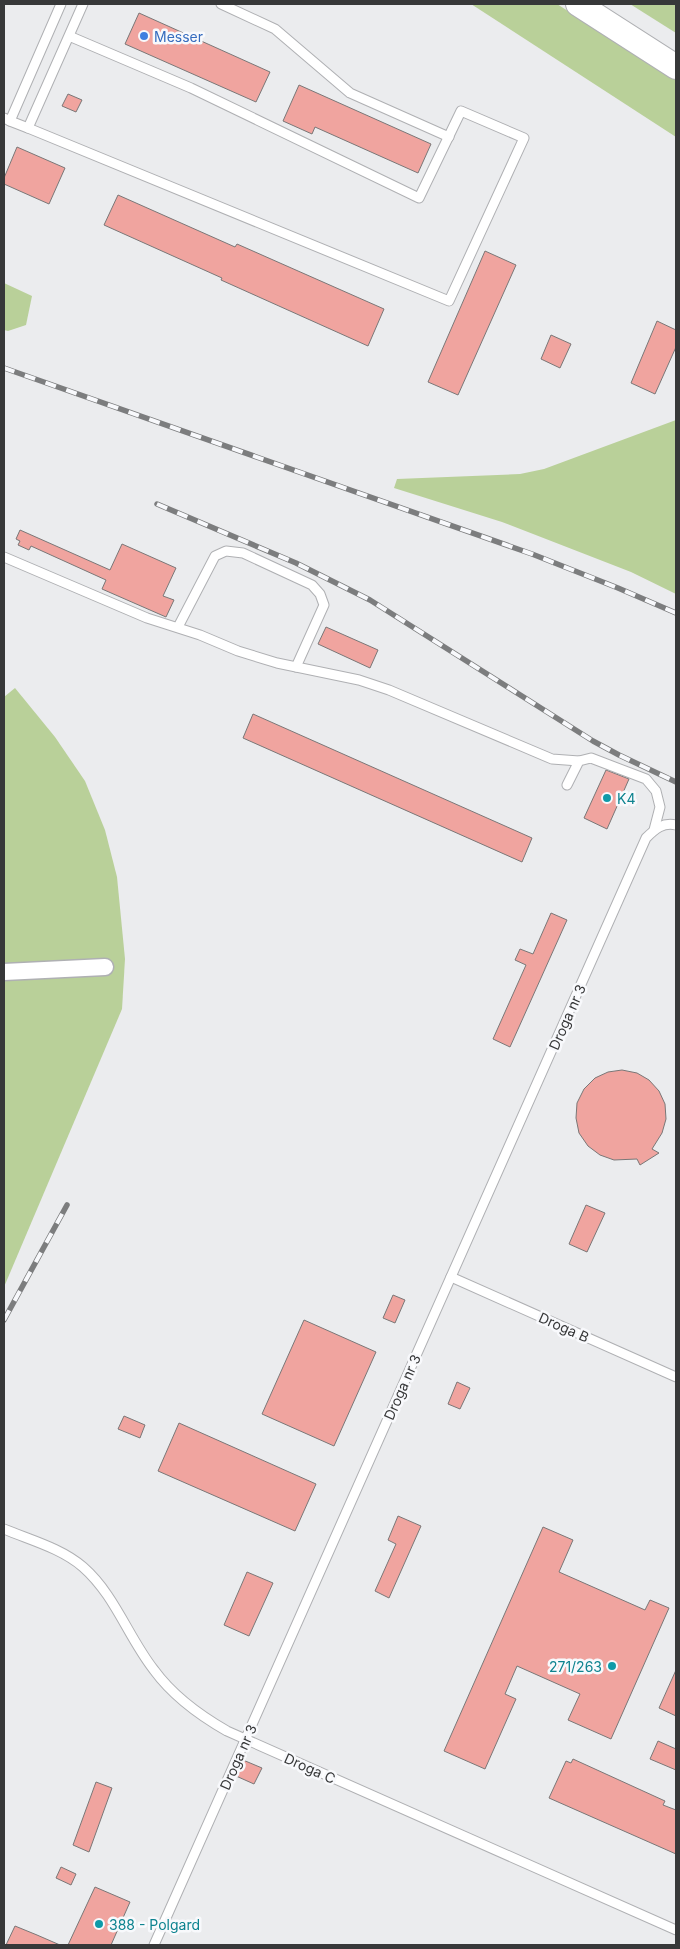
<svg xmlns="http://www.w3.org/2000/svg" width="680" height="1949" viewBox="0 0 680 1949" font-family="Inter,sans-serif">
  <rect width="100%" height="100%" fill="#ebecee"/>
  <g fill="#b9d099">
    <path d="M 471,4 L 557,4 L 676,80 L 676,137 Z"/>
    <path d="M 630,4 L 676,4 L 676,33 Z"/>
    <path d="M 4,283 L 32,296 L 26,325 L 8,331 L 4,330 Z"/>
    <path d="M 676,420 L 676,594 L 631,572 L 502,522 L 394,488 L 397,479 L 520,474 L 544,469 Z"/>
    <path d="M 15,688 L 55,737 L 85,781 L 105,830 L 117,877 L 125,959 L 122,1009 L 4,1287 L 4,697 Z"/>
  </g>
  <g fill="#f0a49f" stroke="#7a7777">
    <path d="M 139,13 L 270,72 L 256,102 L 125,44 Z"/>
    <path d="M 299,85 L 431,144 L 418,173 L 315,127 L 312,134 L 283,121 Z"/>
    <path d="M 68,94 L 82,100 L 76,112 L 62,106 Z"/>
    <path d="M 17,147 L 65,168 L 49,204 L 4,184 L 4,178 Z"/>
    <path d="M 118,195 L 235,247 L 237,244 L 384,309 L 368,346 L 221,280 L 222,278 L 104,225 Z"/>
    <path d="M 485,251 L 516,265 L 458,395 L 428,382 Z"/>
    <path d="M 657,321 L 676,330 L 676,347 L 655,394 L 631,383 Z"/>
    <path d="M 551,335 L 571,344 L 560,368 L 541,359 Z"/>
    <path d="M 20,530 L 110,570 L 122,544 L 176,568 L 163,596 L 174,600 L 166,617 L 102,589 L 106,580 L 31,546 L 29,550 L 18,545 L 20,541 L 16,539 Z"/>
    <path d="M 326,627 L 378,650 L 370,668 L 318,644 Z"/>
    <path d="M 253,714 L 532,838 L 522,862 L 243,738 Z"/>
    <path d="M 606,770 L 629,779 L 607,829 L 584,818 Z"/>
    <path d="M 551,913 L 567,920 L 510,1047 L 493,1039 L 526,965 L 515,960 L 520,949 L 533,954 Z"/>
    <path d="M 622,1070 L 637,1073 L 649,1080 L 659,1091 L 665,1104 L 666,1119 L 662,1133 L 652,1149 L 659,1153 L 640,1165 L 637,1159 L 614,1160 L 600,1155 L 588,1146 L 579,1133 L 576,1118 L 577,1103 L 584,1089 L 595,1078 L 608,1072 Z"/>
    <path d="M 586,1205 L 605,1213 L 587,1252 L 569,1244 Z"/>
    <path d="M 393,1295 L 405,1300 L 395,1323 L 383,1318 Z"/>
    <path d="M 304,1320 L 376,1352 L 334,1446 L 262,1414 Z"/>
    <path d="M 457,1382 L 470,1388 L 460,1409 L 448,1404 Z"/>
    <path d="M 124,1416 L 145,1425 L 140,1438 L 118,1429 Z"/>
    <path d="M 179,1423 L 316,1484 L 295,1531 L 158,1471 Z"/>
    <path d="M 398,1516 L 421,1526 L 389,1598 L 375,1591 L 396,1544 L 388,1540 Z"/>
    <path d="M 543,1527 L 573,1540 L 559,1572 L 645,1610 L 650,1600 L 669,1608 L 611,1739 L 568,1720 L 580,1694 L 517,1666 L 505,1694 L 516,1699 L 485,1769 L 444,1751 Z"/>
    <path d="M 247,1572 L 273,1583 L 249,1636 L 224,1625 Z"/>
    <path d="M 676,1670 L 676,1716 L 659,1708 Z"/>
    <path d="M 658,1741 L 676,1749 L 676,1770 L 650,1759 Z"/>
    <path d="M 573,1759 L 665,1801 L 663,1805 L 676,1810 L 676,1854 L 549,1798 L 566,1761 L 571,1763 Z"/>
    <path d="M 243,1760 L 262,1768 L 254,1784 L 236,1776 Z"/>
    <path d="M 96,1782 L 112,1788 L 89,1852 L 73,1845 Z"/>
    <path d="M 61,1867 L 76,1874 L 71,1885 L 56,1878 Z"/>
    <path d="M 95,1887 L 130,1902 L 111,1945 L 68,1945 Z"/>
    <path d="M 15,1926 L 37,1935 L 60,1945 L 6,1945 Z"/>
  </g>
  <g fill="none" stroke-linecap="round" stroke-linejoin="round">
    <defs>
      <g id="service">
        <path d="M 221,4 L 275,29 L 350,93 L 449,137"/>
        <path d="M 69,36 L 191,88 L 419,198 L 461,111 L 524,138 L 449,301 L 28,128 L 83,4"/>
        <path d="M 4,118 L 10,121 L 61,4"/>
        <path d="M 10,121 L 28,128"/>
        <path d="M 4,557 L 147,618 L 200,635 L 238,651 L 277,663 L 359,680 L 389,690 L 552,759 L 579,761"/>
        <path d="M 178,627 L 215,556 L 226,551 L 243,553 L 312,585 L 320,594 L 324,605 L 296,667"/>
        <path d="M 567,785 L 579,761 L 591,758 L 646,779 L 656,791 L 660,807 L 654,830"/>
        <path d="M 451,1277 L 676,1377"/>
        <path d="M 4,1529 C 30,1540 61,1548 83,1567 C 115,1595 128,1637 154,1670 C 173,1696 199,1715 227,1731 L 676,1930"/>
        <path d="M 154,1945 L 646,838 C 655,829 663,822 676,825"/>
      </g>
      <path id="minor" d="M 4,972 L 105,967"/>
      <path id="secondary" d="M 578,4 L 676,67"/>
    </defs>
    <use href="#service" stroke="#afb0b3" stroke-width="11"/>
    <use href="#minor" stroke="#afb0b3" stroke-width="19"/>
    <use href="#secondary" stroke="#afb0b3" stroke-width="26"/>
    <use href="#service" stroke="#fff" stroke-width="9"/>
    <use href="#minor" stroke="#fff" stroke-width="16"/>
    <use href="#secondary" stroke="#fff" stroke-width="24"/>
    <defs>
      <g id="rail">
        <path d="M 4,368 L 532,554 L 618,588 L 676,613"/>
        <path d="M 157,504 L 296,563 L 370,600 L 593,741 L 619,755 L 676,782"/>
        <path d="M 4,1320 L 67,1205"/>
      </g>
    </defs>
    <use href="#rail" stroke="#7c7d7e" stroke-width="5.5"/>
    <use href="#rail" stroke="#f8f9fc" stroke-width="4" stroke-dasharray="11" stroke-linecap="butt"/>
  </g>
  <circle fill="#3f7fe0" stroke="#f8f9fc" stroke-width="2" cx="144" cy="36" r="5"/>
  <g fill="#0f9aa8" stroke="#f8f9fc" stroke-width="2">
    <circle cx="607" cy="798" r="5"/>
    <circle cx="612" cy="1666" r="5"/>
    <circle cx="99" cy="1924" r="5"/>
  </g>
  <g text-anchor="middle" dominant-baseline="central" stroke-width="5" stroke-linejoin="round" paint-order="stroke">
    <g font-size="14" fill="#366cbe" stroke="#f8f9fc" text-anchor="start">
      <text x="154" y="36">Messer</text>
    </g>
    <g font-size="14" fill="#0d838f" stroke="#f8f9fc" text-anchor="start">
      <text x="617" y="798">K4</text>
      <text x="602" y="1666" text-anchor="end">271/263</text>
      <text x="109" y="1924">388 - Polgard</text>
    </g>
    <g font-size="14" fill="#373839" stroke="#f8f9fc">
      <text transform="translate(567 1017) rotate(-66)">Droga nr 3</text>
      <text transform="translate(564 1327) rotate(24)">Droga B</text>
      <text transform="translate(402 1387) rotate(-66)">Droga nr 3</text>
      <text transform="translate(238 1757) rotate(-66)">Droga nr 3</text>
      <text transform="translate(310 1768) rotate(24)">Droga C</text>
    </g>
  </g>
  <rect width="680" height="1949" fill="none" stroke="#373839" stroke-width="10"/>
</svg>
